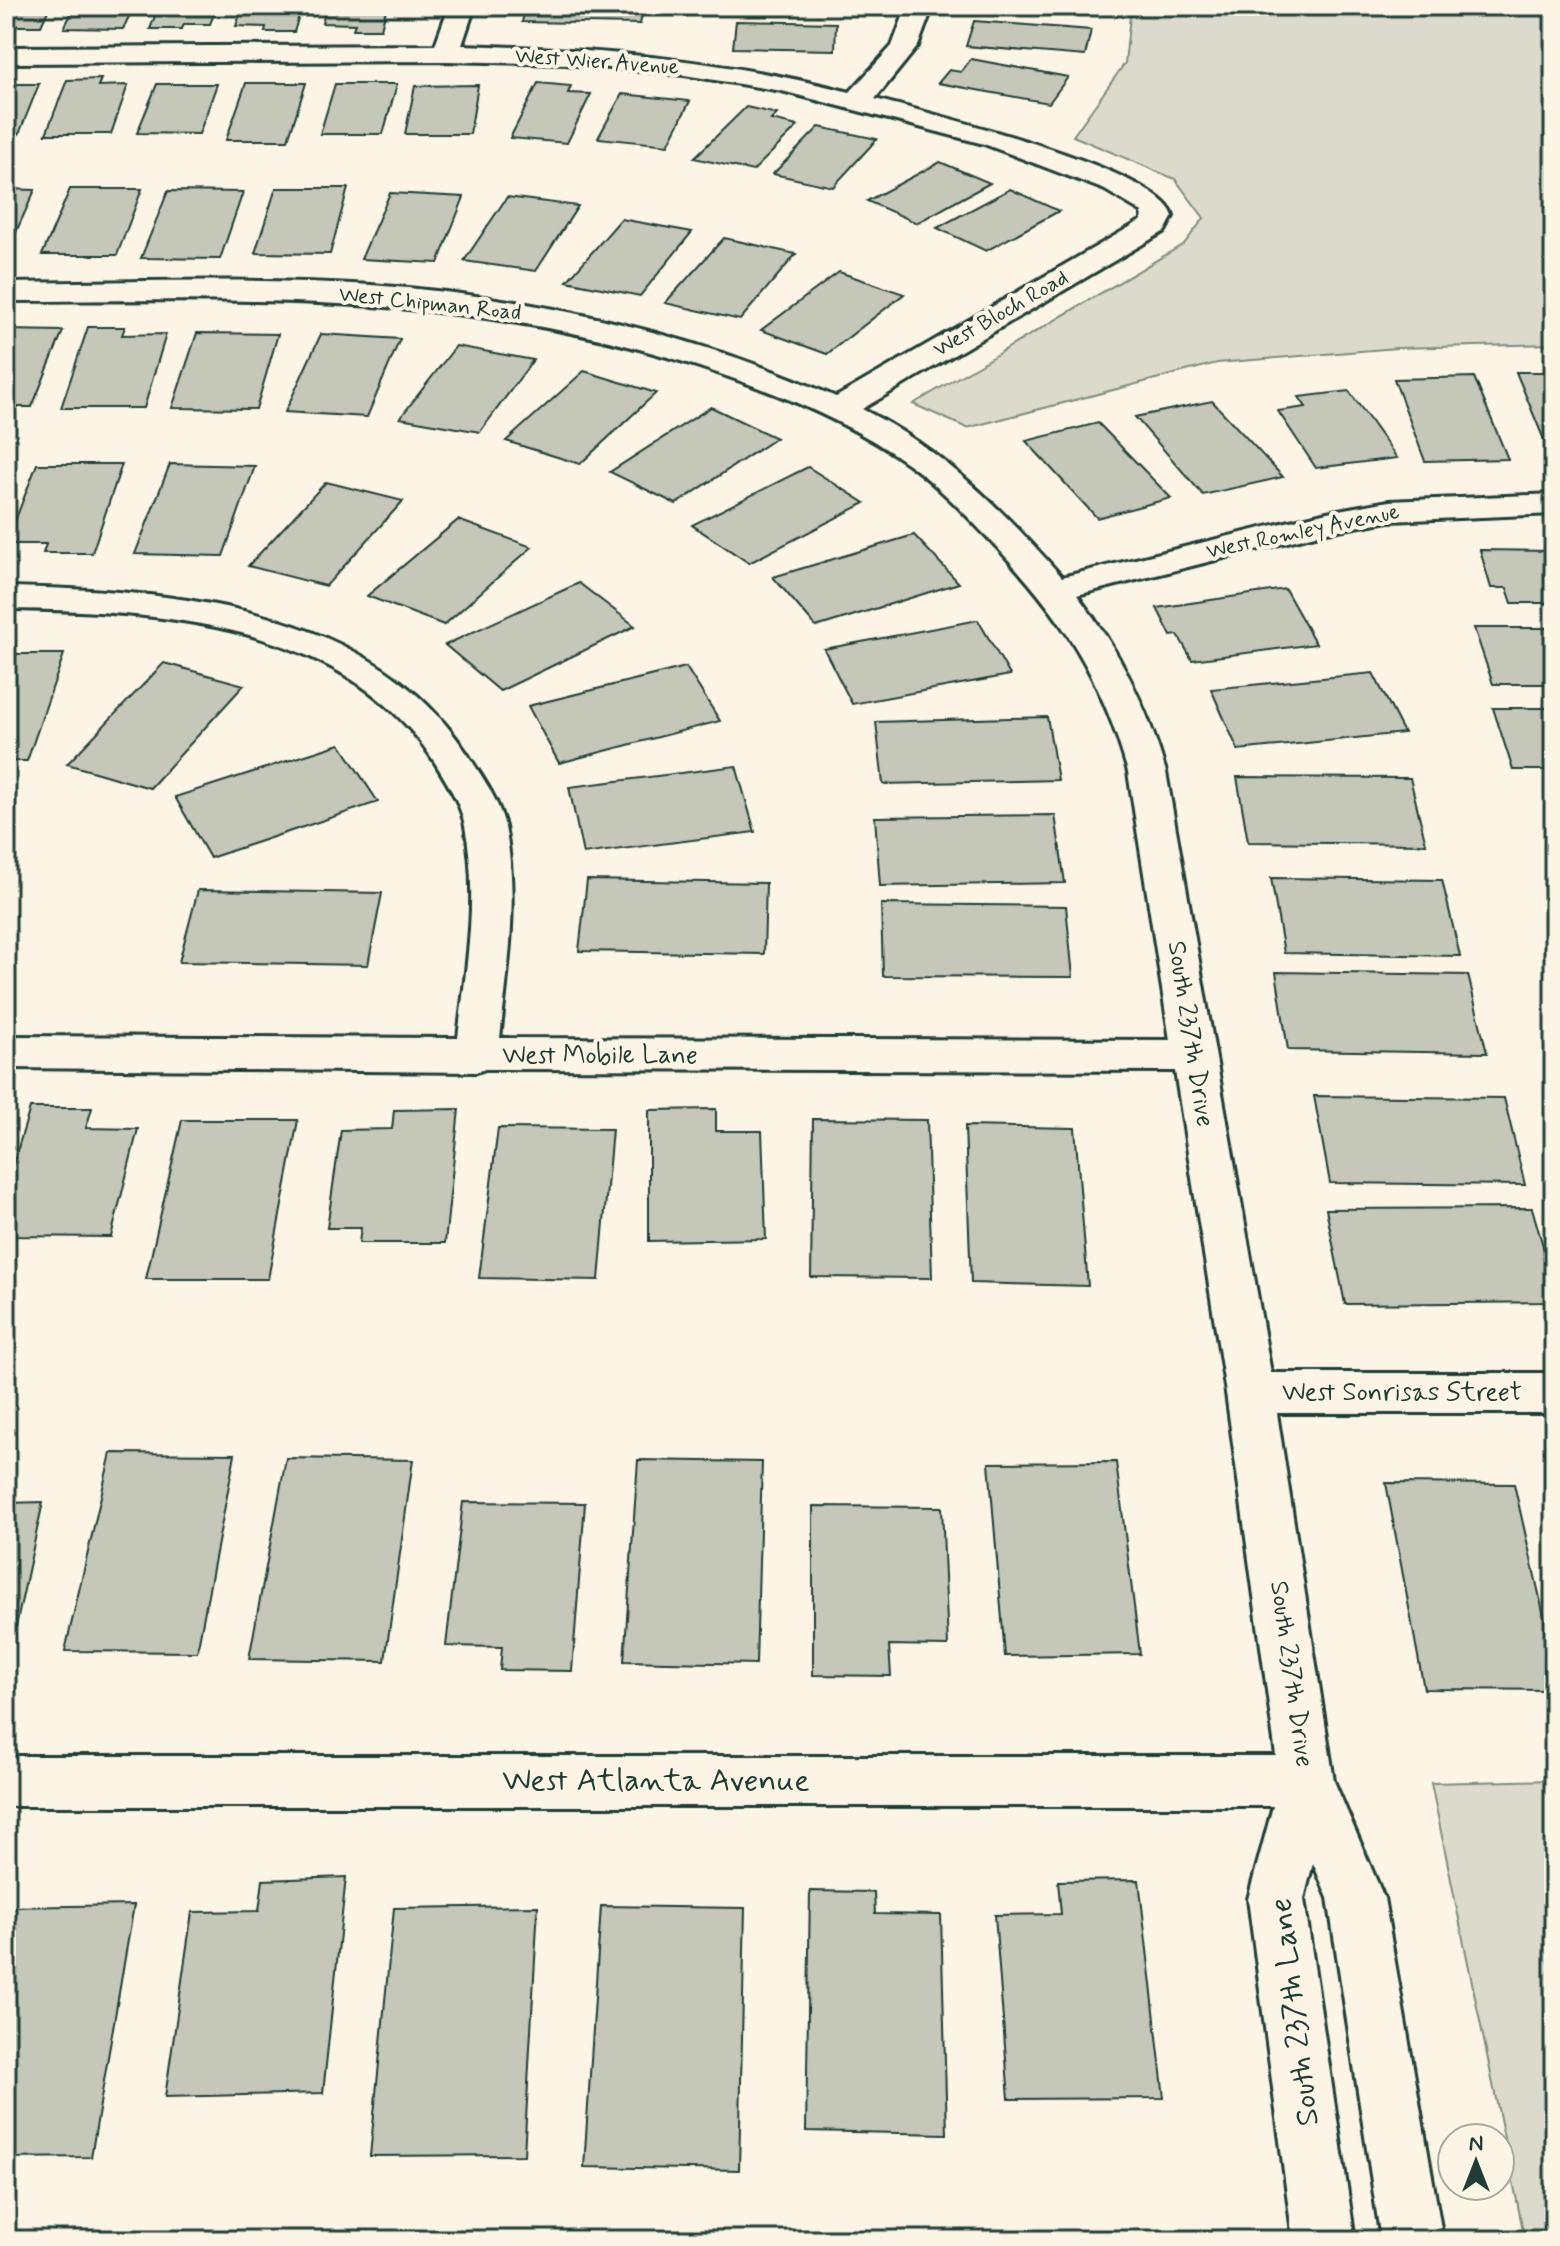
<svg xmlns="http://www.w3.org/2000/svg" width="1560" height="2246" viewBox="0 0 1560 2246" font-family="Mynerve,sans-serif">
  <rect width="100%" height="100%" fill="#fcf5e5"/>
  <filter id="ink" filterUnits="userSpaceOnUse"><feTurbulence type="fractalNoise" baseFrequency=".0125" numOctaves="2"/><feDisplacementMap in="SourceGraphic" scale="16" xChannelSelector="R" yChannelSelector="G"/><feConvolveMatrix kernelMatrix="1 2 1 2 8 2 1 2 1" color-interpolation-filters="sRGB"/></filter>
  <g filter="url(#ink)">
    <g fill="#dcdacc" stroke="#7e8c80" stroke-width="2">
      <path d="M 1131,6 L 1554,6 L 1554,344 L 1397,348 L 1217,363 L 967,428 L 913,404 L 1184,244 L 1204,218 L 1175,179 L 1073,136 L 1125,63 Z"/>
      <path d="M 1554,1780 L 1554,2240 L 1525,2240 L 1431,1783 Z"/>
    </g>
    <g fill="#c5c7b9" stroke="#1f3d34" stroke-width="2">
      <path d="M 6,6 L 50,6 L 41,26 L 6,26 Z"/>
      <path d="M 75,6 L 134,6 L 123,29 L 64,28 Z"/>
      <path d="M 159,6 L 217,6 L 210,24 L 184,24 L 182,29 L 150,29 Z"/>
      <path d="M 243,6 L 302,6 L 294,32 L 265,32 L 266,27 L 236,26 Z"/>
      <path d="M 327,6 L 387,6 L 381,29 L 353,29 L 355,24 L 322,23 Z"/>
      <path d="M 526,6 L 644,6 L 640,24 L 522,22 Z"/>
      <path d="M 755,6 L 855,6 L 855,9 Z"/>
      <path d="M 985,6 L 1083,6 L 1084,11 L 985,9 Z"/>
      <path d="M 736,21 L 836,23 L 835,50 L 733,48 Z"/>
      <path d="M 974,21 L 1091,30 L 1085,56 L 966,46 Z"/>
      <path d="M 971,59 L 1068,77 L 1049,103 L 938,83 L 949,70 L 961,72 Z"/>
      <path d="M 101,79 L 98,86 L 128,85 L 111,134 L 46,134 L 67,80 Z"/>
      <path d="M 246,83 L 306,83 L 288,140 L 226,140 Z"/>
      <path d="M 538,83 L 571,86 L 568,93 L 591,94 L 567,143 L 510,138 Z"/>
      <path d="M 6,84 L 39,84 L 19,134 L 6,134 Z"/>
      <path d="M 157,84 L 217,84 L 199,134 L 137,133 Z"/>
      <path d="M 335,84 L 397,84 L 383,134 L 320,134 Z"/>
      <path d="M 478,85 L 470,134 L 405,134 L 415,86 Z"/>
      <path d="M 622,94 L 690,101 L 668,145 L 598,138 Z"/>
      <path d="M 746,107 L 777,114 L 771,120 L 798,126 L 753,171 L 694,158 Z"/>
      <path d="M 819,127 L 877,139 L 833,187 L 773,174 Z"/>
      <path d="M 940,162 L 990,183 L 917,223 L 867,201 Z"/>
      <path d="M 276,188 L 348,188 L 330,254 L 255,253 Z"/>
      <path d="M 6,189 L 35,190 L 7,252 L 6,252 Z"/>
      <path d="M 70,189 L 142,189 L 117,255 L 42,255 Z"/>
      <path d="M 1010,189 L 1059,211 L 986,251 L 937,228 Z"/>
      <path d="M 168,191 L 243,192 L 220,259 L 141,258 Z"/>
      <path d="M 390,193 L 464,197 L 438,263 L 361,259 Z"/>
      <path d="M 507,197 L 578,206 L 536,271 L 464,261 Z"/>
      <path d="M 621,219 L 692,232 L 640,296 L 567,281 Z"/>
      <path d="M 724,238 L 796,254 L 740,320 L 665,303 Z"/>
      <path d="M 839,272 L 904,294 L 827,354 L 761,330 Z"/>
      <path d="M 88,327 L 125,327 L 122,335 L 166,334 L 144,408 L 61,408 Z"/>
      <path d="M 6,330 L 63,331 L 32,407 L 6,407 Z"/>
      <path d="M 197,333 L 278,334 L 256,409 L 172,408 Z"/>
      <path d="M 321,334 L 400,339 L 367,417 L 285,412 Z"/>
      <path d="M 456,346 L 533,360 L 480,432 L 400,418 Z"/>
      <path d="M 584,371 L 656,393 L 580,464 L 506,441 Z"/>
      <path d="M 1516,372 L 1554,372 L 1554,452 L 1549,452 Z"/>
      <path d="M 1474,377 L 1508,459 L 1425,461 L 1394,379 Z"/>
      <path d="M 1349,391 L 1397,458 L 1316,468 L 1278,411 L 1306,407 L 1299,397 Z"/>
      <path d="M 1212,401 L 1283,477 L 1203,495 L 1135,417 Z"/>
      <path d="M 711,407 L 776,438 L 676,504 L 610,472 Z"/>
      <path d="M 1098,423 L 1171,498 L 1097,518 L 1026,441 Z"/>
      <path d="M 37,464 L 122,464 L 92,553 L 43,553 L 46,544 L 6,544 Z"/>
      <path d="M 170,464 L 255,466 L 223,556 L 135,554 Z"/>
      <path d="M 808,467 L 865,503 L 749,563 L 692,525 Z"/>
      <path d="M 326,482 L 403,501 L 326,586 L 248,566 Z"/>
      <path d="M 458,520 L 532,547 L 444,625 L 367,596 Z"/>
      <path d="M 914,535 L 959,583 L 816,627 L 773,577 Z"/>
      <path d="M 1480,550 L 1554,551 L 1554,603 L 1512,603 L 1507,588 L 1491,588 Z"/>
      <path d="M 579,583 L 635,626 L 500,691 L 445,645 Z"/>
      <path d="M 1285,589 L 1316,644 L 1192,660 L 1178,635 L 1171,636 L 1157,608 Z"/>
      <path d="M 978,620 L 1010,675 L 852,704 L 824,649 Z"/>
      <path d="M 1474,628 L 1554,628 L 1554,684 L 1493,684 Z"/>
      <path d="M 6,654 L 64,654 L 27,761 L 6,761 Z"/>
      <path d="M 164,663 L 244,685 L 150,788 L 67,764 Z"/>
      <path d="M 686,667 L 720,721 L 559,763 L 528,706 Z"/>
      <path d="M 1373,673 L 1404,733 L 1238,750 L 1211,689 Z"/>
      <path d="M 1493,708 L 1554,708 L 1554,770 L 1513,770 Z"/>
      <path d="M 1047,717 L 1058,780 L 883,784 L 876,722 Z"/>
      <path d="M 340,744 L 378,802 L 210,858 L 175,797 Z"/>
      <path d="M 736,766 L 755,832 L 583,854 L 569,787 Z"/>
      <path d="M 1237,777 L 1410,778 L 1426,844 L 1248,842 Z"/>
      <path d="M 1055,815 L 1065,883 L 880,886 L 875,817 Z"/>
      <path d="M 1271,878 L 1442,880 L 1460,956 L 1284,953 Z"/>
      <path d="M 587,880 L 766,883 L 764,954 L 579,951 Z"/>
      <path d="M 198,890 L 382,893 L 368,965 L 179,962 Z"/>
      <path d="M 881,904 L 1066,906 L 1073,977 L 883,976 Z"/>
      <path d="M 1276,972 L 1468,975 L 1487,1053 L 1288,1050 Z"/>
      <path d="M 1314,1096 L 1504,1098 L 1525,1185 L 1330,1183 Z"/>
      <path d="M 30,1108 L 92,1108 L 86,1128 L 138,1129 L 111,1237 L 6,1236 L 6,1188 Z"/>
      <path d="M 459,1109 L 445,1243 L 359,1243 L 361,1228 L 327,1228 L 341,1130 L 392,1129 L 394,1110 Z"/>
      <path d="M 716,1109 L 716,1131 L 762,1131 L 766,1239 L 649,1241 L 649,1110 Z"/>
      <path d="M 813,1119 L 927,1120 L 932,1278 L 811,1277 Z"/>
      <path d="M 182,1120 L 298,1120 L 268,1279 L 146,1279 Z"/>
      <path d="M 965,1126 L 1075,1128 L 1088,1286 L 971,1283 Z"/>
      <path d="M 498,1128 L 612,1129 L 599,1280 L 479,1278 Z"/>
      <path d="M 1532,1208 L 1554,1284 L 1554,1302 L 1345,1304 L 1326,1209 Z"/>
      <path d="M 111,1453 L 235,1454 L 197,1652 L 65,1651 Z"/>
      <path d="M 286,1458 L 413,1460 L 385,1661 L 249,1659 Z"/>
      <path d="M 638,1460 L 762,1462 L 756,1664 L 624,1661 Z"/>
      <path d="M 1116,1462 L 1140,1654 L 1005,1656 L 989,1463 Z"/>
      <path d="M 1386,1483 L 1514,1484 L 1554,1660 L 1554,1690 L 1424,1689 Z"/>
      <path d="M 43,1502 L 12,1645 L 6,1645 L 6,1503 Z"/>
      <path d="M 463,1502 L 585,1503 L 572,1671 L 500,1670 L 502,1647 L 446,1646 Z"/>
      <path d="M 813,1506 L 942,1507 L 948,1646 L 889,1645 L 891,1676 L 813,1675 Z"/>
      <path d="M 346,1877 L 323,2093 L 165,2097 L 192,1912 L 259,1911 L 263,1880 Z"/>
      <path d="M 1139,1880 L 1164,2098 L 1009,2099 L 995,1915 L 1061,1914 L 1058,1881 Z"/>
      <path d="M 810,1891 L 874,1892 L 875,1914 L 941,1915 L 947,2134 L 806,2131 Z"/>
      <path d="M 134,1905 L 91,2157 L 6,2158 L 6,1907 Z"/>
      <path d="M 538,1906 L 524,2155 L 370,2156 L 394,1908 Z"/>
      <path d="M 601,1906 L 745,1908 L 739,2170 L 584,2167 Z"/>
    </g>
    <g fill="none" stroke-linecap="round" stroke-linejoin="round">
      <defs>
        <path id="street" d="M 449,6 L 475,6 L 462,45 C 594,49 722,59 850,92 L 892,46 L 907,6 L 933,6 L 918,46 L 875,99 C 925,112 1160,169 1173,216 L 1165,231 L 862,409 C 942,449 1003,510 1062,577 L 1327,512 L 1389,501 L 1554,494 L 1554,514 L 1389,521 L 1327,532 L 1077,595 C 1119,649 1147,706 1166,772 L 1271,1373 L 1554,1373 L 1554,1413 L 1277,1413 L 1334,1781 L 1384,1898 L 1443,2240 L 1381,2240 L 1328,1898 L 1313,1863 L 1304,1899 L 1355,2240 L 1293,2240 L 1248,1899 L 1273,1806 L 6,1806 L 6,1756 L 1276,1756 L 1226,1393 L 1175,1071 L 485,1069 L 477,1072 L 6,1068 L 6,1036 L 458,1038 C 466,968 479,897 465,826 C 461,803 446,781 434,761 C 345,621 155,611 6,609 L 6,587 C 167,590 369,604 466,752 C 481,775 499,800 505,827 C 519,897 508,968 500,1038 L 1170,1040 L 1128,772 C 1100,673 1062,616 992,542 C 966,515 940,487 910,465 C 854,425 790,398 726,376 C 484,290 257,300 6,301 L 6,283 C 128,282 250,277 371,285 C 530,296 690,332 836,397 L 1142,220 L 1142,212 L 1105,190 L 984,144 L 782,91 L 684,75 L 566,64 L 446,61 L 6,63 L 6,47 L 435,45 Z"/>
      </defs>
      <use href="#street" stroke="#1f3d34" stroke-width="6"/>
      <use href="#street" fill="#fcf5e5" fill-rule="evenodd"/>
    </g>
  </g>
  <g text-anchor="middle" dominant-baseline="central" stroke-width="8" stroke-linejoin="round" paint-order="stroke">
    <g font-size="22" fill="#1f3d34" stroke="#fcf5e5">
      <text transform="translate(597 62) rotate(4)">West Wier Avenue</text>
      <text transform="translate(430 304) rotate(6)">West Chipman Road</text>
      <text transform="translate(1001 314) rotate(-30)">West Bloch Road</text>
      <text transform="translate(1303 532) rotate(-12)">West Romley Avenue</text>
    </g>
    <g font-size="26" fill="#1f3d34" stroke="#fcf5e5">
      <text transform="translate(1190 1034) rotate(81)">South 237th Drive</text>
      <text x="600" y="1056">West Mobile Lane</text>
      <text x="1402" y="1393">West Sonrisas Street</text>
      <text transform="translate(1291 1674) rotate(82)">South 237th Drive</text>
    </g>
    <g font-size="32" fill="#1f3d34" stroke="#fcf5e5">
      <text x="656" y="1781">West Atlanta Avenue</text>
      <text transform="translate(1295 2012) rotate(-97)">South 237th Lane</text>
    </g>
  </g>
  <rect width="1560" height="2246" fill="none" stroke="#fcf5e5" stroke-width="32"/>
  <rect x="16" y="16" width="1528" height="2214" fill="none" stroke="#1f3d34" stroke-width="3" filter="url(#ink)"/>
  <g transform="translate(1476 2162)"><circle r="38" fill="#fcf5e5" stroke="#a4ab9e" stroke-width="2"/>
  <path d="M0-6L14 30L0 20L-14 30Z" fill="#1f3d34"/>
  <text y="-12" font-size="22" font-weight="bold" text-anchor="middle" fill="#1f3d34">N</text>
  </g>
</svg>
